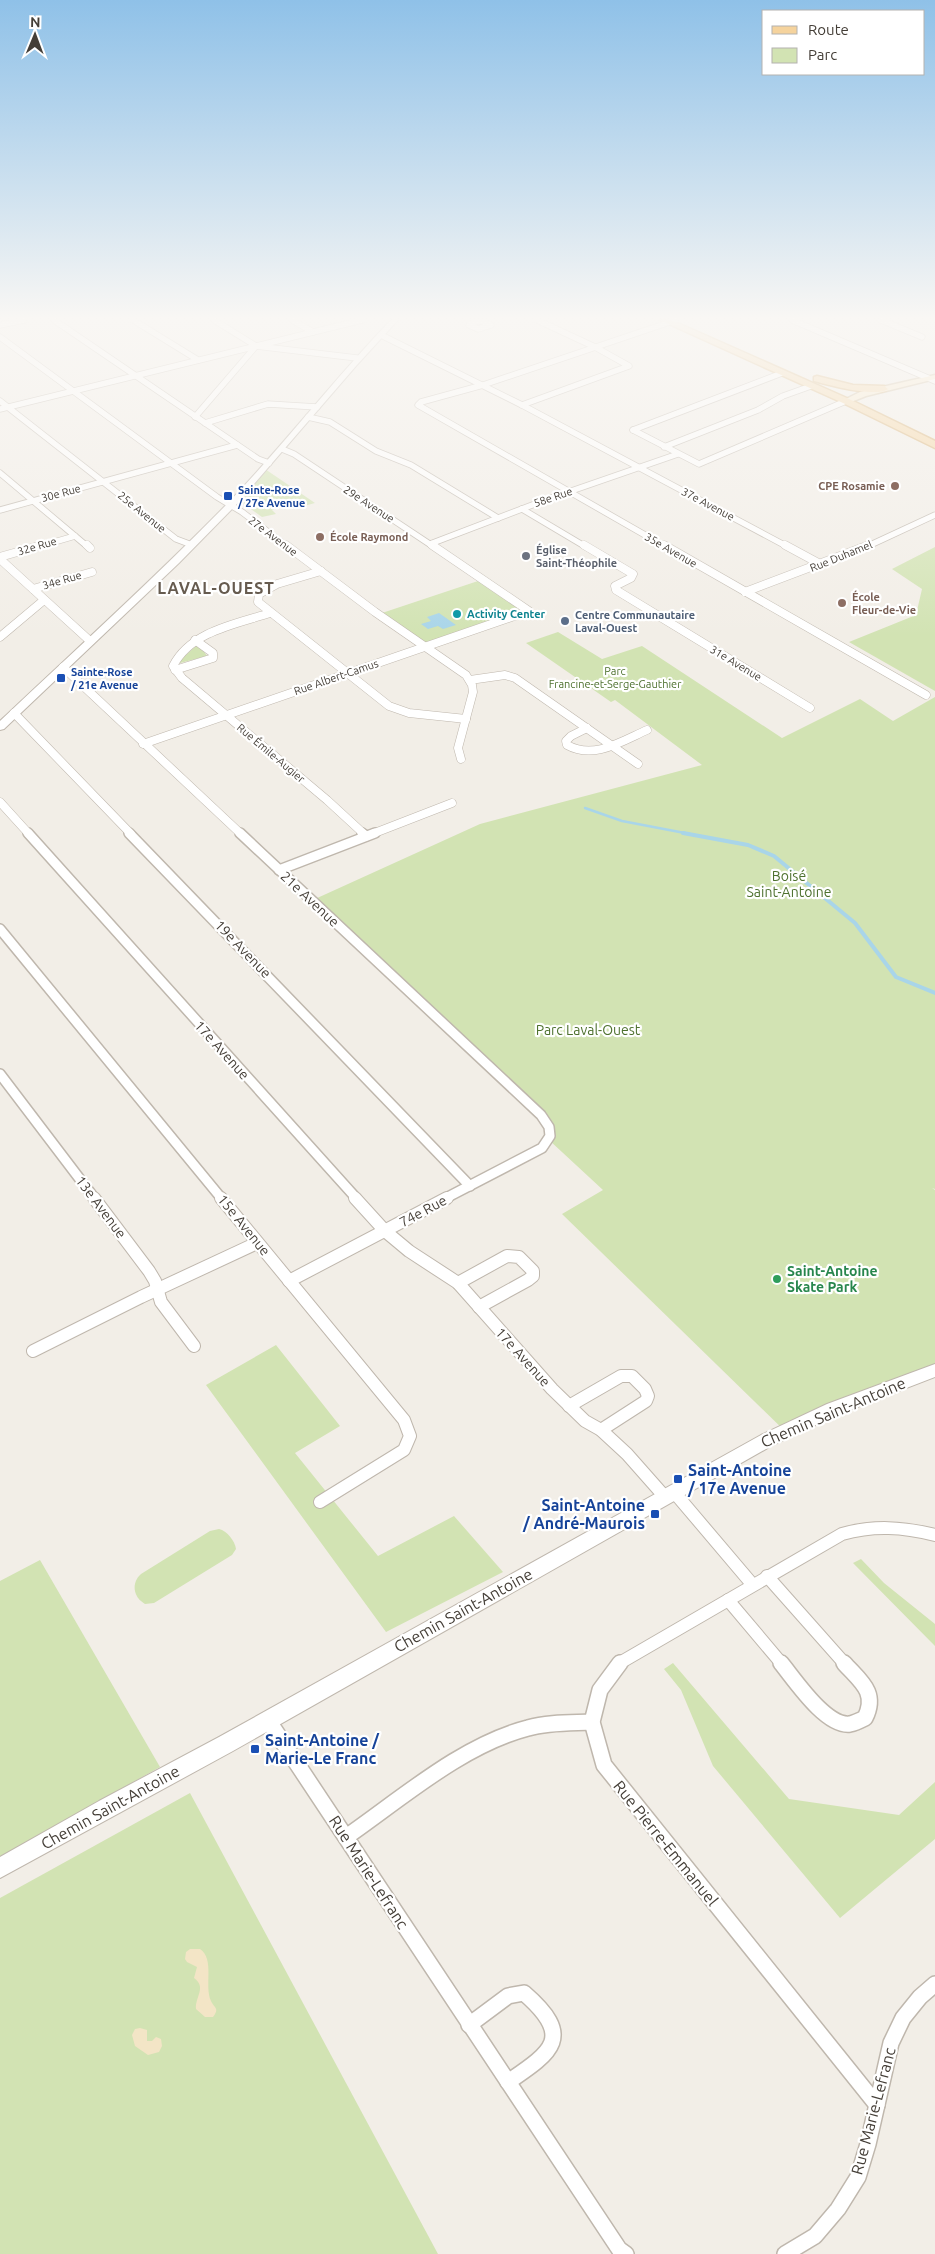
<svg xmlns="http://www.w3.org/2000/svg" width="935" height="2254" viewBox="0 0 935 2254" font-family="Ubuntu,sans-serif">
  <rect width="100%" height="100%" fill="#f2eee7"/>
  <g fill="#d2e3b3">
    <path d="M 265,469 L 315,503 L 293,509 L 288,505 L 272,510 L 276,514 L 262,517 L 237,499 Z"/>
    <path d="M 935,547 L 935,691 L 849,642 L 916,615 L 922,589 L 892,569 Z"/>
    <path d="M 484,579 L 527,611 L 427,646 L 379,614 Z"/>
    <path d="M 558,632 L 602,659 L 642,646 L 782,738 L 860,699 L 893,721 L 935,697 L 935,1189 L 932,1188 L 935,1190 L 935,1370 L 833,1409 L 791,1437 L 562,1214 L 603,1190 L 549,1140 L 551,1128 L 315,899 L 480,824 L 702,765 L 615,700 L 611,702 L 526,643 Z"/>
    <path d="M 196,646 L 200,646 L 207,656 L 180,663 L 180,660 Z"/>
    <path d="M 276,1345 L 340,1426 L 295,1453 L 378,1556 L 454,1516 L 503,1572 L 386,1632 L 206,1385 Z"/>
    <path d="M 219,1529 C 227,1531 235,1541 236,1549 L 232,1555 L 154,1603 L 145,1604 C 133,1597 131,1583 141,1574 L 210,1531 Z"/>
    <path d="M 861,1559 L 884,1583 L 935,1624 L 935,1646 L 853,1563 Z"/>
    <path d="M 40,1560 L 160,1767 L 0,1857 L 0,1581 Z"/>
    <path d="M 673,1663 L 789,1799 L 899,1815 L 935,1782 L 935,1839 L 840,1918 L 713,1766 L 681,1690 L 664,1669 Z"/>
    <path d="M 190,1793 L 438,2254 L 0,2254 L 0,1898 Z"/>
  </g>
  <g fill="#f3e5c6">
    <path d="M 190,1949 L 200,1949 C 215,1959 204,1986 211,2001 C 214,2008 220,2008 213,2017 L 205,2017 L 196,2009 C 195,1997 207,1987 194,1978 L 197,1967 L 187,1962 L 185,1959 L 186,1952 Z"/>
    <path d="M 140,2028 L 147,2030 L 147,2041 L 152,2041 L 156,2037 L 161,2039 L 162,2046 L 159,2052 L 148,2055 L 135,2046 L 132,2035 L 135,2029 Z"/>
  </g>
  <path fill="#a9d5e9" d="M 439,613 L 456,625 L 443,629 L 438,626 L 428,629 L 421,624 L 431,621 L 427,617 Z"/>
  <g fill="none" stroke-linecap="round" stroke-linejoin="round">
    <path stroke="#a9d5e9" stroke-width="2.5" d="M 585,808 L 622,821 L 690,834"/>
    <path stroke="#a9d5e9" stroke-width="4" d="M 683,833 L 748,845 L 774,856 L 855,923 L 896,977 L 935,993"/>
    <defs>
      <g id="minor-far4">
        <path d="M 54,320 L 258,459 L 269,463"/>
        <path d="M 133,320 L 198,360"/>
        <path d="M 214,320 L 256,346 L 357,358"/>
        <path d="M 292,320 L 313,332"/>
        <path d="M 792,320 L 935,381"/>
        <path d="M 881,320 L 922,337"/>
        <path d="M 481,321 L 491,325 L 478,329 L 469,325 L 473,322 Z"/>
        <path d="M 0,325 L 24,320"/>
        <path d="M 381,335 L 522,405 L 788,547"/>
        <path d="M 0,337 L 217,497 L 242,512 L 288,547"/>
        <path d="M 0,401 L 176,539 L 192,545"/>
        <path d="M 522,405 L 629,366 L 595,347 L 537,320"/>
        <path d="M 0,409 L 362,320"/>
        <path d="M 195,417 L 256,346"/>
        <path d="M 308,417 L 330,422 L 376,451 L 411,465 L 498,518"/>
        <path d="M 205,423 L 268,404 L 317,407"/>
        <path d="M 633,430 L 699,464 L 846,401"/>
        <path d="M 633,430 L 782,373"/>
        <path d="M 664,447 L 758,410 L 783,396 L 811,386"/>
        <path d="M 282,449 L 294,454 L 434,547"/>
        <path d="M 0,473 L 88,547"/>
        <path d="M 522,509 L 586,547"/>
        <path d="M 0,510 L 237,445"/>
        <path d="M 430,544 L 548,499 L 678,454"/>
        <path d="M 37,547 L 75,536"/>
        <path d="M 666,547 L 418,405 L 421,402 L 483,385 L 676,320"/>
        <path d="M 866,547 L 935,515"/>
      </g>
      <g id="minor-far3">
        <path d="M 87,545 L 90,548"/>
        <path d="M 286,545 L 375,612 L 466,675 L 472,685 L 473,692 L 458,748 L 461,759"/>
        <path d="M 584,545 L 633,574 L 631,578 L 615,586 L 616,590 L 810,708"/>
        <path d="M 664,545 L 926,695"/>
        <path d="M 785,545 L 822,565"/>
        <path d="M 0,557 L 42,545"/>
        <path d="M 0,559 L 90,641"/>
        <path d="M 321,571 L 277,584 L 259,594 L 258,602 L 389,706 L 409,713 L 466,719"/>
        <path d="M 33,589 L 92,572"/>
        <path d="M 745,592 L 869,545"/>
        <path d="M 270,613 C 236,624 191,631 173,666 L 182,678 L 327,800 L 364,834"/>
        <path d="M 0,637 L 44,600"/>
        <path d="M 63,667 L 241,834"/>
        <path d="M 175,670 L 213,658 L 213,653 L 195,640"/>
        <path d="M 470,680 L 505,675 L 515,678 L 638,764"/>
        <path d="M 14,713 L 131,834"/>
        <path d="M 587,728 L 571,736 L 566,741 L 567,745 C 594,760 622,741 647,730"/>
        <path d="M 143,744 L 529,611 L 432,545"/>
        <path d="M 0,802 L 29,834"/>
        <path d="M 372,834 L 452,803"/>
      </g>
      <g id="minor-far2">
        <path d="M 28,833 L 357,1199"/>
        <path d="M 129,833 L 470,1186"/>
        <path d="M 240,833 L 541,1115 L 549,1127 L 550,1136 L 542,1148 L 444,1199"/>
        <path d="M 362,833 L 366,836"/>
        <path d="M 279,870 L 375,833"/>
        <path d="M 0,929 L 222,1199"/>
        <path d="M 0,1074 L 95,1199"/>
      </g>
      <g id="minor-far1">
        <path d="M 94,1198 L 149,1271 L 155,1281 L 161,1302 L 194,1346"/>
        <path d="M 221,1198 L 404,1420 L 410,1436 L 404,1450 L 320,1502"/>
        <path d="M 355,1198 L 385,1231 L 409,1251 L 458,1283 L 552,1389 L 585,1421 L 601,1430 L 627,1454 L 665,1497"/>
        <path d="M 289,1281 L 447,1198"/>
        <path d="M 458,1283 L 507,1256 L 519,1257 L 533,1271 L 533,1276 L 528,1280 L 479,1307"/>
        <path d="M 33,1351 L 141,1297 L 257,1243"/>
        <path d="M 569,1406 L 621,1376 L 632,1376 L 645,1389 L 648,1396 L 646,1401 L 601,1430"/>
        <path d="M 674,1492 L 752,1584"/>
        <path d="M 767,1576 L 845,1664"/>
        <path d="M 728,1600 L 782,1664"/>
        <path d="M 618,1664 L 842,1534 C 874,1525 903,1527 935,1535"/>
      </g>
      <g id="minor">
        <path d="M 620,1663 L 600,1690 L 592,1722 L 604,1765 L 877,2105"/>
        <path d="M 781,1663 C 795,1680 826,1727 850,1724 C 855,1723 861,1720 865,1718 C 878,1692 860,1681 844,1663"/>
        <path d="M 268,1720 L 619,2249 L 626,2254"/>
        <path d="M 346,1837 C 401,1799 462,1745 528,1728 C 549,1722 571,1723 592,1722"/>
        <path d="M 469,2025 L 508,1996 L 524,1993 C 575,2037 552,2052 508,2082"/>
        <path d="M 785,2254 L 815,2236 L 838,2209 L 858,2177 L 868,2144 L 891,2043 L 903,2018 L 920,1997 L 935,1984"/>
      </g>
      <g id="tertiary">
        <path d="M 391,320 L 398,320 L 356,366 L 235,506 L 179,563 L 4,729 L 0,730 L 0,721 C 76,649 154,579 227,504 C 284,445 334,379 391,320 Z"/>
        <path d="M 935,1364 L 935,1377 L 839,1414 L 773,1445 L 233,1751 L 0,1878 L 0,1857 L 99,1801 L 219,1737 L 761,1435 L 827,1404 Z"/>
      </g>
      <path id="secondary" d="M 935,375 L 935,379 L 866,396 L 846,404 L 842,401 L 860,392 Z"/>
      <g id="primary">
        <path d="M 660,320 L 671,320 L 849,399 L 935,441 L 935,448 L 843,403 Z"/>
        <path d="M 817,376 L 853,385 L 884,386 L 888,389 C 876,398 829,385 814,381 L 814,377 Z"/>
      </g>
    </defs>
    <use href="#minor-far4" stroke="#bfb7ad" stroke-width="7"/>
    <use href="#minor-far3" stroke="#bfb7ad" stroke-width="9"/>
    <use href="#minor-far2" stroke="#bfb7ad" stroke-width="12"/>
    <use href="#minor-far1" stroke="#bfb7ad" stroke-width="14"/>
    <use href="#minor" stroke="#bfb7ad" stroke-width="18"/>
    <use href="#tertiary" stroke="#bfb7ad" stroke-width="2"/>
    <use href="#secondary" stroke="#cebb9a" stroke-width="3"/>
    <use href="#primary" stroke="#d8af6f" stroke-width="3"/>
    <use href="#minor-far4" stroke="#fff" stroke-width="5.5"/>
    <use href="#minor-far3" stroke="#fff" stroke-width="8"/>
    <use href="#minor-far2" stroke="#fff" stroke-width="9"/>
    <use href="#minor-far1" stroke="#fff" stroke-width="12"/>
    <use href="#minor" stroke="#fff" stroke-width="15"/>
    <use href="#tertiary" fill="#fff" fill-rule="evenodd"/>
    <use href="#secondary" fill="#f9e9c9" fill-rule="evenodd"/>
    <use href="#primary" fill="#f5d39d" fill-rule="evenodd"/>
  </g>
  <linearGradient id="sky" x2="0" y2="1"><stop stop-color="#8fc1e8"/><stop offset="0.5" stop-color="#f9f7f4"/><stop offset="1" stop-color="#f9f7f4" stop-opacity="0"/></linearGradient>
  <rect width="935" height="636" fill="url(#sky)"/>
  <g fill="#8d6e63" stroke="#fff" stroke-width="2">
    <circle cx="895" cy="486" r="5"/>
    <circle cx="320" cy="537" r="5"/>
    <circle cx="842" cy="603" r="5"/>
  </g>
  <g fill="#1a4fb4" stroke="#fff" stroke-width="2">
    <rect x="223" y="491" width="10" height="10" rx="2.5"/>
    <rect x="56" y="673" width="10" height="10" rx="2.5"/>
    <rect x="673" y="1474" width="10" height="10" rx="2.5"/>
    <rect x="650" y="1509" width="10" height="10" rx="2.5"/>
    <rect x="250" y="1744" width="10" height="10" rx="2.5"/>
  </g>
  <circle fill="#6b7280" stroke="#fff" stroke-width="2" cx="526" cy="556" r="5"/>
  <circle fill="#0f9aa8" stroke="#fff" stroke-width="2" cx="457" cy="614" r="5"/>
  <circle fill="#5c6f8a" stroke="#fff" stroke-width="2" cx="565" cy="621" r="5"/>
  <circle fill="#2e9e5b" stroke="#fff" stroke-width="2" cx="777" cy="1279" r="5"/>
  <g text-anchor="middle" dominant-baseline="central" stroke-width="4.5" stroke-linejoin="round" paint-order="stroke">
    <g font-size="11" font-weight="bold" fill="#785e54" stroke="#fff" text-anchor="start">
      <text x="885" y="486" text-anchor="end">CPE Rosamie</text>
      <text x="330" y="537">École Raymond</text>
      <text x="852" y="597">École<tspan x="852" dy="13">Fleur-de-Vie</tspan></text>
    </g>
    <g font-size="11" font-weight="bold" fill="#164399" stroke="#fff" text-anchor="start">
      <text x="238" y="490">Sainte-Rose<tspan x="238" dy="13">/ 27e Avenue</tspan></text>
      <text x="71" y="672">Sainte-Rose<tspan x="71" dy="13">/ 21e Avenue</tspan></text>
    </g>
    <g font-size="11" fill="#443e37" stroke="#fff">
      <text transform="translate(61 493) rotate(-15)">30e Rue</text>
      <text transform="translate(553 497) rotate(-19)">58e Rue</text>
      <text transform="translate(369 504) rotate(33)">29e Avenue</text>
      <text transform="translate(708 504) rotate(28)">37e Avenue</text>
      <text transform="translate(142 512) rotate(39)">25e Avenue</text>
      <text transform="translate(273 536) rotate(37)">27e Avenue</text>
      <text transform="translate(37 546) rotate(-16)">32e Rue</text>
      <text transform="translate(671 550) rotate(30)">35e Avenue</text>
      <text transform="translate(841 556) rotate(-22)">Rue Duhamel</text>
      <text transform="translate(62 580) rotate(-16)">34e Rue</text>
      <text transform="translate(736 663) rotate(31)">31e Avenue</text>
      <text transform="translate(336 677) rotate(-19)">Rue Albert-Camus</text>
      <text transform="translate(271 753) rotate(40)">Rue Émile-Augier</text>
    </g>
    <g font-size="11" font-weight="bold" fill="#5b616d" stroke="#fff" text-anchor="start">
      <text x="536" y="550">Église<tspan x="536" dy="13">Saint-Théophile</tspan></text>
    </g>
    <g font-size="11" font-weight="bold" fill="#0d838f" stroke="#fff" text-anchor="start">
      <text x="467" y="614">Activity Center</text>
    </g>
    <g font-size="11" font-weight="bold" fill="#4e5e75" stroke="#fff" text-anchor="start">
      <text x="575" y="615">Centre Communautaire<tspan x="575" dy="13">Laval-Ouest</tspan></text>
    </g>
    <g font-size="11" fill="#4e712f" stroke="#fff">
      <text x="615" y="671">Parc<tspan x="615" dy="13">Francine-et-Serge-Gauthier</tspan></text>
    </g>
    <g font-size="14" fill="#4e712f" stroke="#fff">
      <text x="789" y="876">Boisé<tspan x="789" dy="16">Saint-Antoine</tspan></text>
      <text x="588" y="1030">Parc Laval-Ouest</text>
    </g>
    <g font-size="14" fill="#443e37" stroke="#fff">
      <text transform="translate(310 899) rotate(43)">21e Avenue</text>
      <text transform="translate(243 949) rotate(46)">19e Avenue</text>
      <text transform="translate(222 1050) rotate(48)">17e Avenue</text>
      <text transform="translate(101 1207) rotate(53)">13e Avenue</text>
      <text transform="translate(423 1211) rotate(-28)">74e Rue</text>
      <text transform="translate(244 1225) rotate(51)">15e Avenue</text>
      <text transform="translate(523 1357) rotate(48)">17e Avenue</text>
    </g>
    <g font-size="14" font-weight="bold" fill="#27864d" stroke="#fff" text-anchor="start">
      <text x="787" y="1271">Saint-Antoine<tspan x="787" dy="16">Skate Park</tspan></text>
    </g>
    <g font-size="16" font-weight="bold" letter-spacing="1" fill="#665b4f" stroke="#fff">
      <text x="216" y="588">LAVAL-OUEST</text>
    </g>
    <g font-size="16" fill="#443e37" stroke="#fff">
      <text transform="translate(833 1412) rotate(-23)">Chemin Saint-Antoine</text>
      <text transform="translate(463 1610) rotate(-29)">Chemin Saint-Antoine</text>
      <text transform="translate(110 1807) rotate(-29)">Chemin Saint-Antoine</text>
      <text transform="translate(666 1843) rotate(51)">Rue Pierre-Emmanuel</text>
      <text transform="translate(369 1872) rotate(57)">Rue Marie-Lefranc</text>
      <text transform="translate(873 2111) rotate(-75)">Rue Marie-Lefranc</text>
    </g>
    <g font-size="16" font-weight="bold" fill="#164399" stroke="#fff" text-anchor="start">
      <text x="688" y="1470">Saint-Antoine<tspan x="688" dy="18">/ 17e Avenue</tspan></text>
      <text x="645" y="1505" text-anchor="end">Saint-Antoine<tspan x="645" dy="18">/ André-Maurois</tspan></text>
      <text x="265" y="1740">Saint-Antoine /<tspan x="265" dy="18">Marie-Le Franc</tspan></text>
    </g>
  </g>
  <rect x="762" y="10" width="162" height="65" fill="#ffffff" stroke="#b4b2af"/>
  <rect x="772" y="26" width="25" height="8" fill="#f5d39d" stroke="#b4b2af"/>
  <text x="808" y="35" font-size="15" fill="#443e37">Route</text>
  <rect x="772" y="48" width="25" height="15" fill="#d2e3b3" stroke="#b4b2af"/>
  <text x="808" y="60" font-size="15" fill="#443e37">Parc</text>
  <g transform="translate(35 35) rotate(1)" stroke="#ffffff" stroke-width="4" paint-order="stroke">
  <path d="M0-4L9 19L0 12L-9 19Z" fill="#443e37"/>
  <text y="-8" font-size="14" font-weight="bold" text-anchor="middle" fill="#443e37">N</text>
  </g>
</svg>
